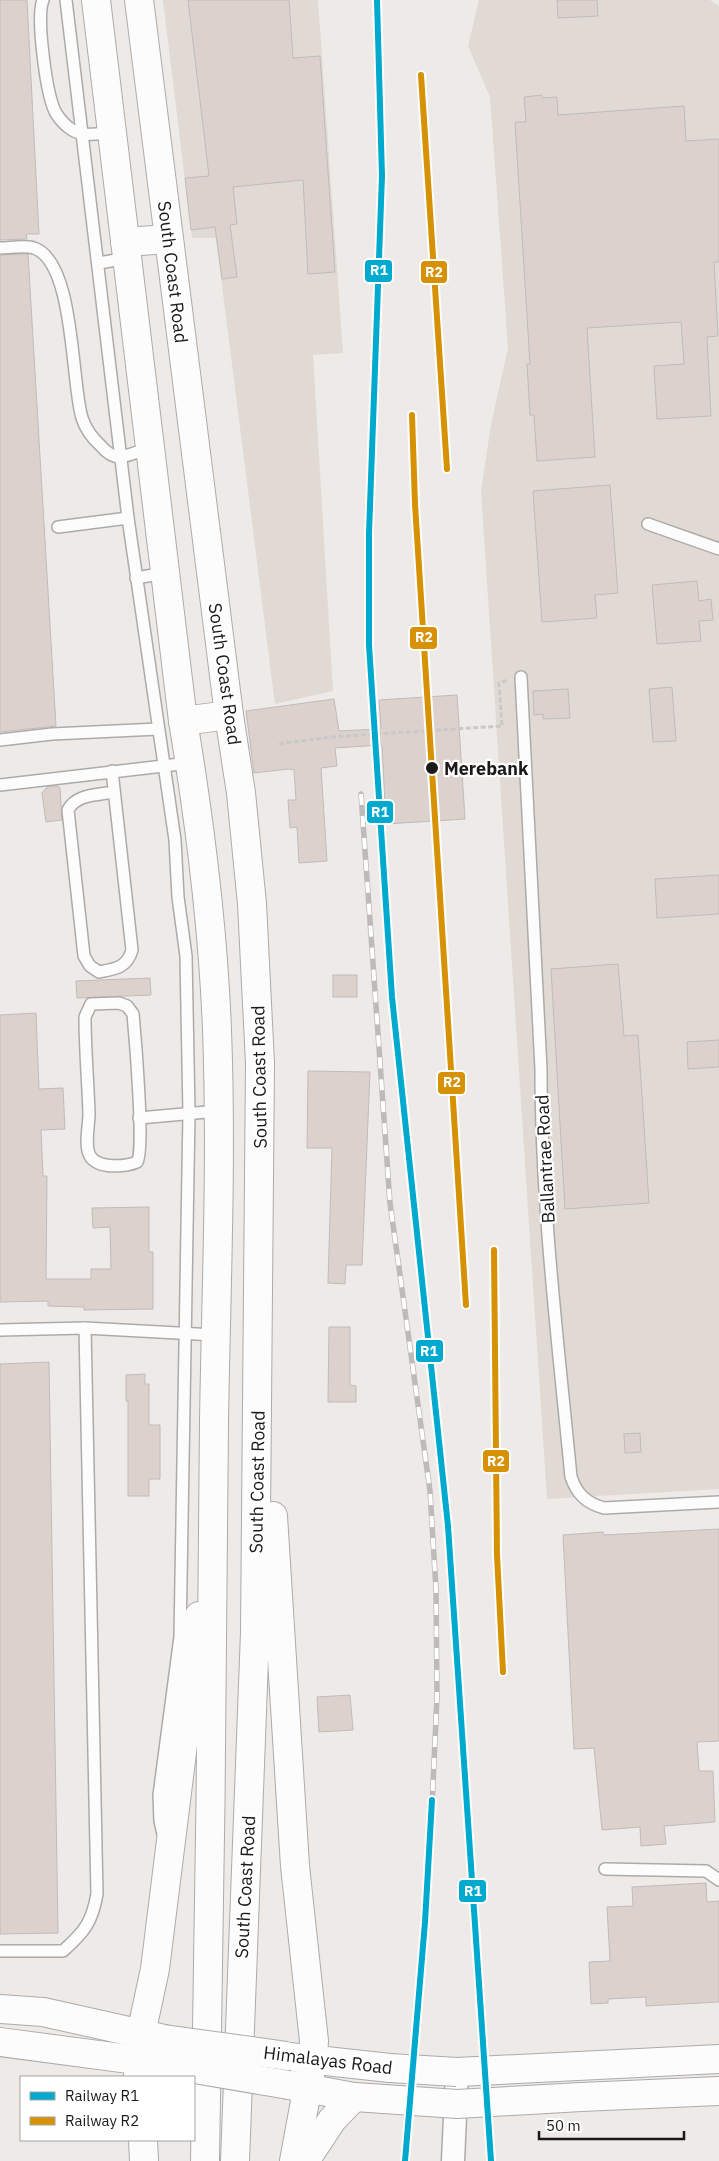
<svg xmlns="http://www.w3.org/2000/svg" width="719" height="2161" viewBox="0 0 719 2161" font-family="'IBM Plex Sans',sans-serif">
  <rect width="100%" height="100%" fill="#edeae8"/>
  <g fill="#e1dad4">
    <path d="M 163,0 L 318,0 L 343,353 L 313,355 L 333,691 L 275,704 L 216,238 L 192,238 Z"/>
    <path d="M 479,0 L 710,0 L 719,6 L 719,1489 L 547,1499 L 481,491 L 491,424 L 508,348 L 490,97 L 468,46 Z"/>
  </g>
  <g fill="#ddd1cd" stroke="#bebcbb">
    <path d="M 0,0 L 27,0 L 39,234 L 26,234 L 27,239 L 0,240 Z"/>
    <path d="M 188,0 L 289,0 L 293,58 L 320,56 L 335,272 L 308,274 L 303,180 L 233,187 L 237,224 L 230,225 L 237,277 L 222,279 L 215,227 L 191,230 L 185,178 L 209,176 Z"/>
    <path d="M 557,0 L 597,0 L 598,16 L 558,18 Z"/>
    <path d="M 542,95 L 542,98 L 557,97 L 558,115 L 684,106 L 686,141 L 719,139 L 719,262 L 714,262 L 718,336 L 707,337 L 711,416 L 657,419 L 654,366 L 684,364 L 681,322 L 587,328 L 595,457 L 537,461 L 534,415 L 530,415 L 527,364 L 530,364 L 515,122 L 526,122 L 524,97 Z"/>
    <path d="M 25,254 L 28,254 L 56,726 L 0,732 L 0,255 Z"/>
    <path d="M 610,485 L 618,593 L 595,595 L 597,618 L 542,622 L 533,491 Z"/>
    <path d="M 697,581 L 699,601 L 711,599 L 713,620 L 699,621 L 701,641 L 657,644 L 652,585 Z"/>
    <path d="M 672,687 L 676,741 L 653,742 L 649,689 Z"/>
    <path d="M 568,689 L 570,718 L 543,719 L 543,714 L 534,715 L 533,691 Z"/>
    <path d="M 457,695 L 465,819 L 386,824 L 382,745 L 335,748 L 337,766 L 321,768 L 327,861 L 299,863 L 297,827 L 290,828 L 288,800 L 296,800 L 294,770 L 288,769 L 254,773 L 246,711 L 334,699 L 339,731 L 381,729 L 379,700 Z"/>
    <path d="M 58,786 L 60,788 L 62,820 L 46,822 L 42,793 L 47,787 Z"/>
    <path d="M 719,875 L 719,914 L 657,918 L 655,879 Z"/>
    <path d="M 618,964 L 624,1036 L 638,1035 L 649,1203 L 565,1209 L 551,969 Z"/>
    <rect x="333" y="975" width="24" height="22"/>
    <path d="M 150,978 L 151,995 L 77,998 L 76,981 Z"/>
    <path d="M 36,1013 L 39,1089 L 63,1088 L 65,1129 L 41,1130 L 43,1176 L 47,1176 L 46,1279 L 91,1279 L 91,1269 L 111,1269 L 110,1227 L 93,1228 L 92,1208 L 149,1207 L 149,1252 L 153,1252 L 153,1309 L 84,1310 L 84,1307 L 48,1306 L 48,1301 L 0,1302 L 0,1015 Z"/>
    <path d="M 719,1040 L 719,1067 L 688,1069 L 687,1042 Z"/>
    <path d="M 308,1071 L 370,1072 L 362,1265 L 346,1265 L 345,1284 L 328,1283 L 332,1148 L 307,1148 Z"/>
    <path d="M 329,1327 L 350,1327 L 350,1385 L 356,1386 L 356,1402 L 328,1402 Z"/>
    <path d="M 49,1362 L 58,1933 L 0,1934 L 0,1364 Z"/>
    <path d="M 145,1374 L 145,1384 L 149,1384 L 149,1425 L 160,1425 L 160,1479 L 149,1479 L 149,1496 L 128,1496 L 128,1401 L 126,1401 L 126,1375 Z"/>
    <path d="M 640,1433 L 641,1452 L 625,1453 L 624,1434 Z"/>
    <path d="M 719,1529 L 719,1741 L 697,1742 L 699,1771 L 713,1771 L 715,1822 L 664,1826 L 666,1844 L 641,1846 L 640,1827 L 602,1830 L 594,1748 L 574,1749 L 563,1535 L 603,1532 L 604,1535 Z"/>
    <path d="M 350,1695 L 353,1730 L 319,1732 L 317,1697 Z"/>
    <path d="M 706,1883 L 707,1902 L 719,1901 L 719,2002 L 646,2006 L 646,1997 L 608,1999 L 608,2003 L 591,2004 L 589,1962 L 610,1961 L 607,1907 L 633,1906 L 632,1887 Z"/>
  </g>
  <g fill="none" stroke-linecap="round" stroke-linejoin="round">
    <defs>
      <g id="lane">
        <path d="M 43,0 C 36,17 46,90 54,109 C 56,115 63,123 68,127 C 81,138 96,134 111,132"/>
        <path d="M 66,0 L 128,518 L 175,840 L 178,897 L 186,956 L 189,1113 L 180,1637 L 159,1795 L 160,1821 L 163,1834"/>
        <path d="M 0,248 C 10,248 24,245 34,248 C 75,262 71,382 82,418 C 86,430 92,438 101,446 C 106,452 113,457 120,457 C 129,456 141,450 150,448"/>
        <path d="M 99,263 L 127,258"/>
        <path d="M 648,524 L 719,549"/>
        <path d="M 58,527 L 128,518"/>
        <path d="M 136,578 L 165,573"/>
        <path d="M 521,677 L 541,1069 C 541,1205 558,1342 571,1477 C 577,1494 586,1503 604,1508 L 719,1502"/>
        <path d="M 0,740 L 52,734 L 158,729"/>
        <path d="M 112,771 L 132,950 C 127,968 115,969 99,972 L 90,966 L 84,956 L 68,810 C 76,794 98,795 114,792"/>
        <path d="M 0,785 L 189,763"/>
        <path d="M 119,1003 L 127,1006 L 133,1014 C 135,1035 145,1151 137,1162 C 125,1167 98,1169 90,1156 C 84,1145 89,1126 89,1114 C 88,1081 85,1049 85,1017 L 91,1004 Z"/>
        <path d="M 139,1118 L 218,1111"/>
        <path d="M 0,1330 L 85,1328 L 215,1335"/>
        <path d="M 605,1869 L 706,1871 L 719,1880"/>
        <path d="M 0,1951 L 63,1951 C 84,1932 92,1923 97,1894 L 85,1328"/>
      </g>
      <path id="street" d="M 453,2161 L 457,2072"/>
      <g id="secondary">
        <path d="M 0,2009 L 43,2012 L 164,2039"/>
        <path d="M 0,2042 L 159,2063"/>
        <path d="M 289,2057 L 390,2068"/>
        <path d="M 457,2072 L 719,2059"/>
        <path d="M 289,2085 L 354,2097 L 384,2099"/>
        <path d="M 581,2097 L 719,2091"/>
      </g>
      <g id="primary">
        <path d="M 96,0 L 183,721 C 200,823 213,927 217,1030 C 222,1161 216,1291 214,1422 C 212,1668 210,1915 205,2161"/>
        <path d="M 139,0 L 229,715 L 241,793 L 252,904 L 260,1063 L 255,1632 L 235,2161"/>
        <path d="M 125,242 L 169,239"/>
        <path d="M 183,721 L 229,715"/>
        <path d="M 273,1516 L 295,1866 L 314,2041 L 313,2058 L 294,2161"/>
        <path d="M 138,2077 L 141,2034 L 155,1969 L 199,1616"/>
        <path d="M 143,2140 L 144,2161"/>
        <path d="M 305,2161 L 332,2120 L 354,2097"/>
      </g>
    </defs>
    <use href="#lane" stroke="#adaba9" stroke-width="14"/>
    <use href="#street" stroke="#adaba9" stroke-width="25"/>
    <use href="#secondary" stroke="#adaba9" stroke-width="30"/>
    <use href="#primary" stroke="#adaba9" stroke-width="30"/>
    <path stroke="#c9c9c8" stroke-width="3" stroke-dasharray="5 2.5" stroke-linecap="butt" d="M 279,744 L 331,737 L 502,726 L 499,683 L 508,680"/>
    <use href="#lane" stroke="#fcfcfc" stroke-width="11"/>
    <use href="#street" stroke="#fcfcfc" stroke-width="22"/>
    <use href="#secondary" stroke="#fcfcfc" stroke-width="28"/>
    <use href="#primary" stroke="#fcfcfc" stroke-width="28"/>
    <defs>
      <path id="rail" d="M 361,794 L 390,1203 L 430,1491 L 436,1589 L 437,1697 L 432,1806 L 425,1922 L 405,2161"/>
    </defs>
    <use href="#rail" stroke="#bcbbba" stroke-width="5.5"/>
    <use href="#rail" stroke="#fff" stroke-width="4" stroke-dasharray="11" stroke-linecap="butt"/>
    <defs>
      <g id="secondary-bridge">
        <path d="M 164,2039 L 287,2056"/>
        <path d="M 159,2063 L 289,2085"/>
        <path d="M 390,2068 L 457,2072"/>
        <path d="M 384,2099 L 457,2104 L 581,2097"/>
      </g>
    </defs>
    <use href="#secondary-bridge" stroke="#adaba9" stroke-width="30" stroke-linecap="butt"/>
    <use href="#secondary-bridge" stroke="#fcfcfc" stroke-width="28"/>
    <defs>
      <g id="rail-1">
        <path d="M 377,0 L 382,176 L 369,533 L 369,645 L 392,997 L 448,1526 L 491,2161"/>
        <path d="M 405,2161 L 425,1922 L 432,1800"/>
      </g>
      <g id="rail-2">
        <path d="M 421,75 L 447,469"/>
        <path d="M 412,415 L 415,504 L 466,1305"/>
        <path d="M 494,1250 L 497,1555 L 503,1672"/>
      </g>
    </defs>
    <use href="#rail-1" stroke="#fff" stroke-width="10"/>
    <use href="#rail-2" stroke="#fff" stroke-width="10"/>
    <use href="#rail-1" stroke="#00a9ce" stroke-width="6"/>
    <use href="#rail-2" stroke="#d69104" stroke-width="6"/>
  </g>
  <circle fill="#1b1a19" stroke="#fff" stroke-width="2" cx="432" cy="768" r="7"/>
  <g text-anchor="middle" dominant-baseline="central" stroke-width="4.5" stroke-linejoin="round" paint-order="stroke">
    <g font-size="18" fill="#1b1a19" stroke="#fff">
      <text transform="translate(173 272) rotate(83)">South Coast Road</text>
      <text transform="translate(225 674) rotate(82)">South Coast Road</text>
      <text transform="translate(259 1077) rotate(-91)">South Coast Road</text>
      <text transform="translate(545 1159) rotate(-93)">Ballantrae Road</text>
      <text transform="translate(257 1482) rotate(-89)">South Coast Road</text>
      <text transform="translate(245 1887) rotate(-87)">South Coast Road</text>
      <text transform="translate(328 2060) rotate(7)">Himalayas Road</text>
    </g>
    <g font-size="18" font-weight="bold" fill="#1b1a19" stroke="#fff" text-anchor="start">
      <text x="444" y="768">Merebank</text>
    </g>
  </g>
  <g stroke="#fff" stroke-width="2">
    <rect x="364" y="259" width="29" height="24" rx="5" fill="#00a9ce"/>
    <rect x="420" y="260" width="28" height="24" rx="5" fill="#d69104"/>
    <rect x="409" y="626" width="29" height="24" rx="5" fill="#d69104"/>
    <rect x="366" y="800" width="28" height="24" rx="5" fill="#00a9ce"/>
    <rect x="437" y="1071" width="29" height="24" rx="5" fill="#d69104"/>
    <rect x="415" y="1339" width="29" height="24" rx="5" fill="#00a9ce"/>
    <rect x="482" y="1449" width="28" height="24" rx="5" fill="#d69104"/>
    <rect x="458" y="1879" width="29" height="24" rx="5" fill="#00a9ce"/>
  </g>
  <g font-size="14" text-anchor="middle" font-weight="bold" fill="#fff">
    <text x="379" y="275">R1</text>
    <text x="434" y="277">R2</text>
    <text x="424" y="642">R2</text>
    <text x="380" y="817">R1</text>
    <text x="452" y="1087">R2</text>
    <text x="429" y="1356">R1</text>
    <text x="496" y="1466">R2</text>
    <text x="473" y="1896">R1</text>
  </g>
  <rect x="20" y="2076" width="175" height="65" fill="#ffffff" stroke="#a4a3a3"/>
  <rect x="30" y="2092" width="25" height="8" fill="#00a9ce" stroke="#a4a3a3"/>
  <text x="65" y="2101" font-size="15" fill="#1b1a19">Railway R1</text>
  <rect x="30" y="2117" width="25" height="8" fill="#d69104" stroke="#a4a3a3"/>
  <text x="65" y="2126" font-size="15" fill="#1b1a19">Railway R2</text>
  <path d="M539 2131v8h145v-8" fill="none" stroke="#1b1a19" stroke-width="2.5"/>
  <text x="546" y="2131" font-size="15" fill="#1b1a19" stroke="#ffffff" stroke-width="4" paint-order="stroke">50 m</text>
</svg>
